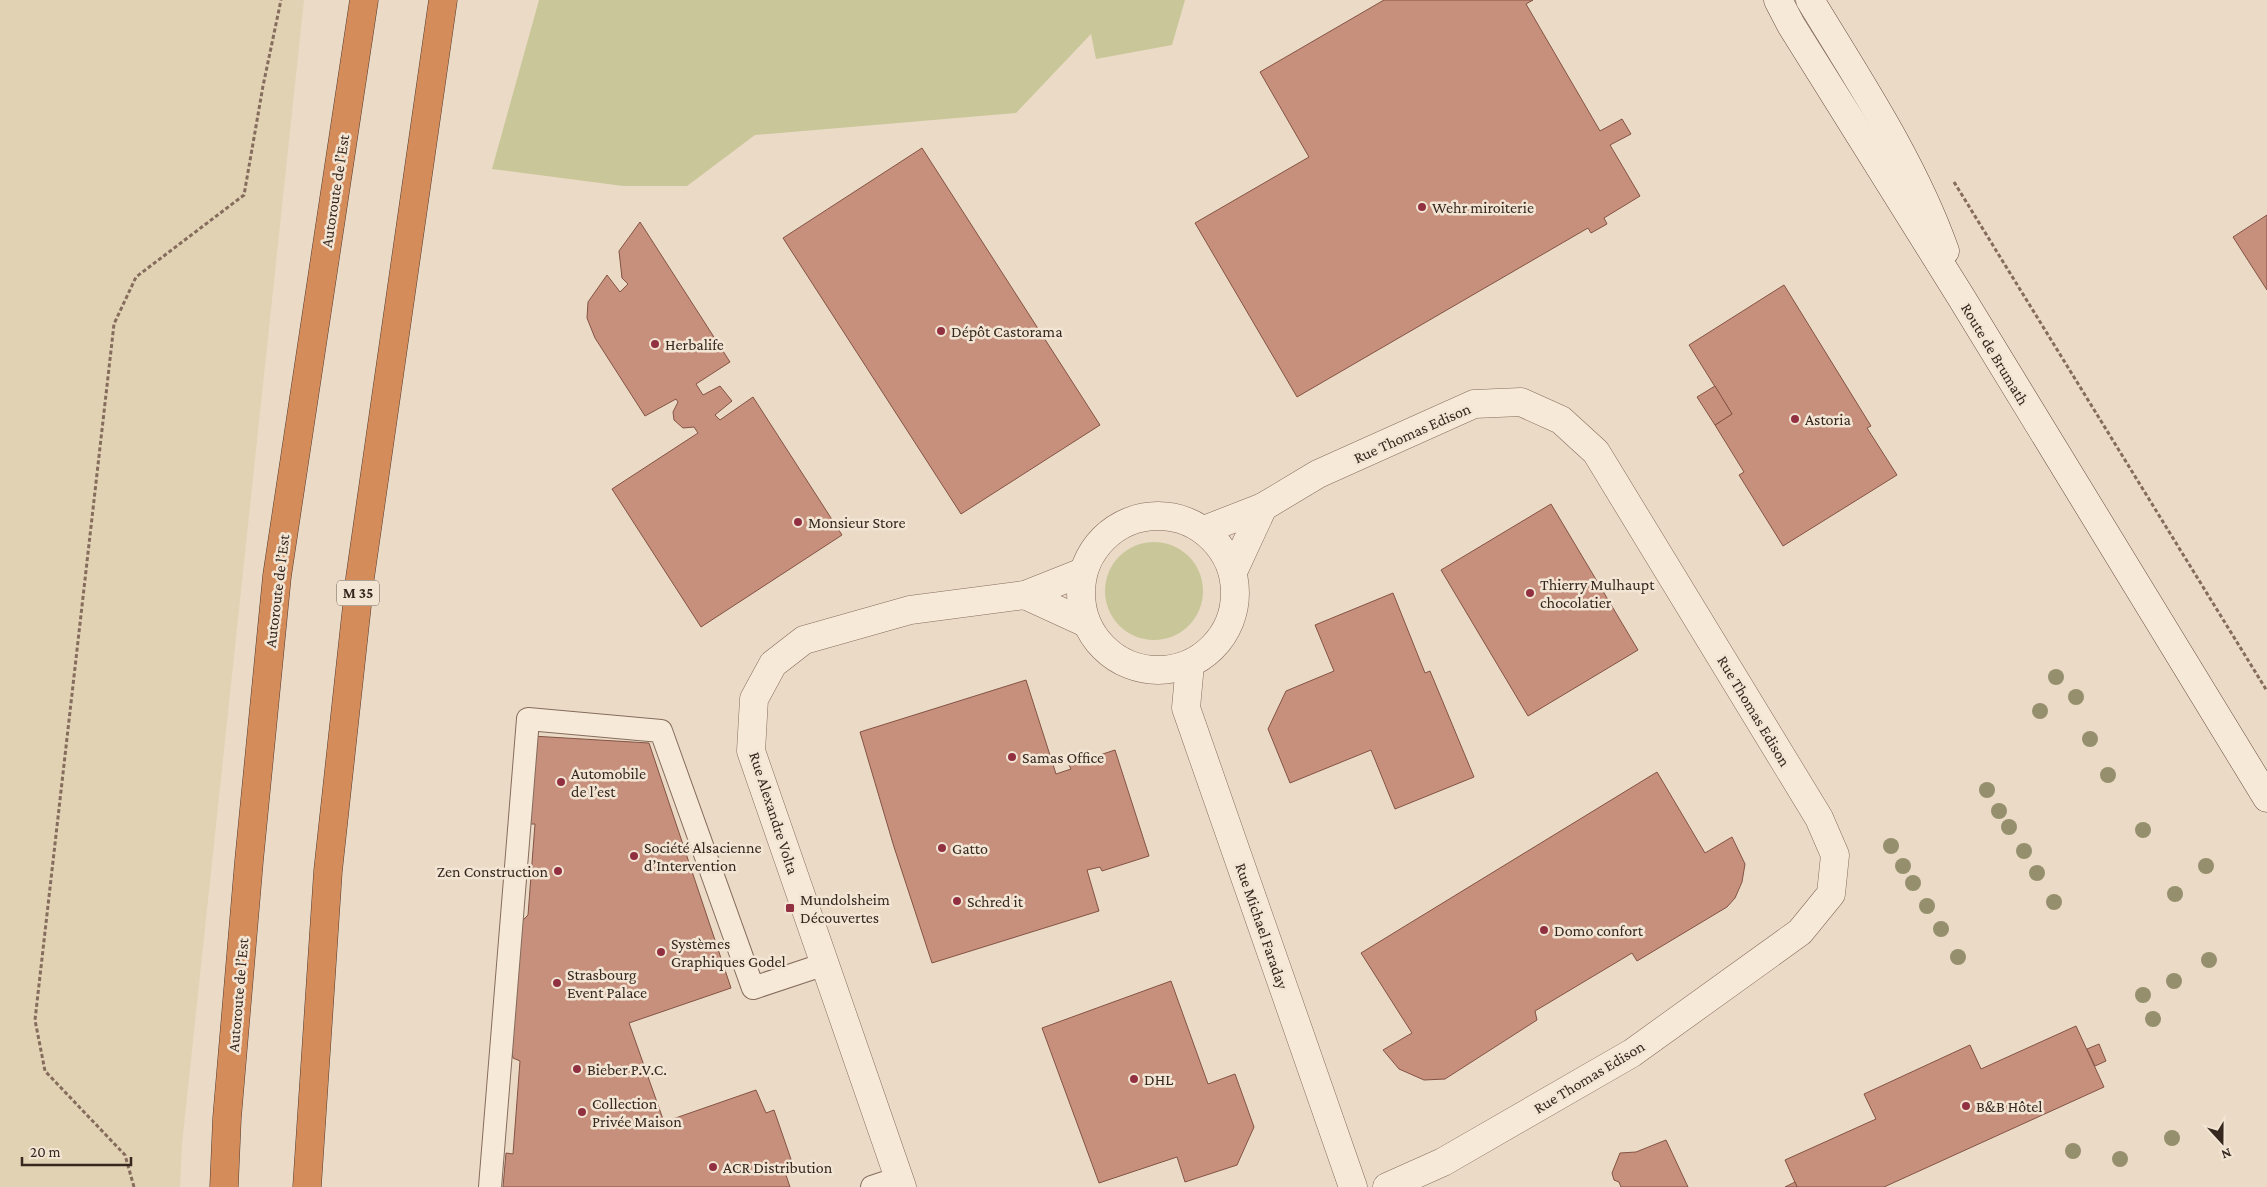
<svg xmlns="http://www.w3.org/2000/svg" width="2267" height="1187" viewBox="0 0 2267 1187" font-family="'Crimson Pro',serif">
  <rect width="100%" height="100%" fill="#ebdac5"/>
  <path fill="#e1d2b3" d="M 0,0 L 304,0 L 182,1144 L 180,1187 L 0,1187 Z"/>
  <g fill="#c9c79a">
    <path d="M 539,0 L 1185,0 L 1172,45 L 1096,59 L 1091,34 L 1016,113 L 755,135 L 687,186 L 623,186 L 492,169 Z"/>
    <circle cx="1154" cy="591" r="49"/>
  </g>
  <g fill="#c7907d" stroke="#835344">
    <path d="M 1384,0 L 1533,0 L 1526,4 L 1600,131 L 1622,119 L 1631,134 L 1610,145 L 1640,196 L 1604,218 L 1607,224 L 1591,233 L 1588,228 L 1297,397 L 1195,223 L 1309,157 L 1260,72 Z"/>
    <path d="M 922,148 L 1100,425 L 961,514 L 783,238 Z"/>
    <path d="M 2267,215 L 2267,290 L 2233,237 Z"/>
    <path d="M 640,222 L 730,362 L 696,384 L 703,395 L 720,386 L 732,401 L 715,415 L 720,420 L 753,397 L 842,535 L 701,627 L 612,489 L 698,433 L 694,427 L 683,428 L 674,420 L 673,412 L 678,402 L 676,399 L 645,416 L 595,338 L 587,318 L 588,302 L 607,275 L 620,292 L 628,284 L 622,278 L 619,251 Z"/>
    <path d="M 1784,285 L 1871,426 L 1867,428 L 1897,475 L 1783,546 L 1739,475 L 1744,472 L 1715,425 L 1732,414 L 1689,345 Z"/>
    <path d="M 1715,386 L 1732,414 L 1715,425 L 1697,397 Z"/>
    <path d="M 1551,504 L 1638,650 L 1528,716 L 1441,570 Z"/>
    <path d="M 1393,593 L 1425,673 L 1430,671 L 1474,777 L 1395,809 L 1371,750 L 1290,783 L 1268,729 L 1286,691 L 1334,671 L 1315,625 Z"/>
    <path d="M 1026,680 L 1056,774 L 1071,769 L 1069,765 L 1115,750 L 1149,856 L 1102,871 L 1100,867 L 1087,870 L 1099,911 L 932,963 L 894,847 L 860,732 Z"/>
    <path d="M 532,736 L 649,743 L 731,988 L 629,1023 L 664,1122 L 756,1090 L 766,1113 L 774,1110 L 794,1168 L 785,1172 L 790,1187 L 503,1187 L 506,1153 L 513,1154 L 520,1061 L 513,1058 L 506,1019 L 522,921 L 528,915 L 535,824 L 527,824 Z"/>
    <path d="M 1657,772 L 1705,853 L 1732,837 L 1745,864 L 1742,882 L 1735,898 L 1727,907 L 1637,961 L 1632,953 L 1535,1011 L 1537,1020 L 1445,1079 L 1424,1080 L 1399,1069 L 1383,1050 L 1412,1033 L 1361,953 Z"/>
    <path d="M 1171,981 L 1208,1084 L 1235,1074 L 1254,1127 L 1237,1165 L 1185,1182 L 1177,1157 L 1099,1183 L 1042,1028 Z"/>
    <path d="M 2076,1026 L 2104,1087 L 1884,1187 L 1797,1187 L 1785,1160 L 1876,1119 L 1864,1094 L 1970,1045 L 1981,1069 Z"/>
    <path d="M 2099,1044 L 2106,1061 L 2095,1066 L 2087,1049 Z"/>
    <path d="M 1666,1140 L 1688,1187 L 1621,1187 L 1619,1182 L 1614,1180 L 1612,1173 L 1620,1153 L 1636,1152 Z"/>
    <path d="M 1795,1182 L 1797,1187 L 1785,1187 Z"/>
  </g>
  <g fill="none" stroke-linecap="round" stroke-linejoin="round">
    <defs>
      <g id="lane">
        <path d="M 490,1187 L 528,719 L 661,731 L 753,988 L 825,964"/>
        <path d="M 872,1187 L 899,1178"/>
      </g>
      <g id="street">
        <circle cx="1158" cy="593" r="77"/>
        <path d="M 1204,530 L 1263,507 L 1318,474 L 1474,404 L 1521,402 L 1561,420 L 1596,452 L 1819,818 L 1835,855 L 1831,894 L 1800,932 L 1632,1053 L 1443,1162 L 1387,1187"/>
        <path d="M 1233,572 L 1263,507"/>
        <path d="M 1025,595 L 1086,623"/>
        <path d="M 1190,664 L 1186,708 L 1353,1187"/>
        <path d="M 902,1187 L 751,751 L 754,699 L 773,664 L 804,640 L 910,610 L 1025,595 L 1083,572"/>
      </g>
      <g id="secondary">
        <path d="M 1778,0 L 1791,25 L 1961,297 L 2267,798"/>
        <path d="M 1810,0 C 1859,81 1913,161 1945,251"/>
      </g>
      <g id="highway">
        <path d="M 224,1187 L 227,1118 L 249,861 L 277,576 L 364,0"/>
        <path d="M 307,1187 L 328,871 L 360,578 L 443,0"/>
      </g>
    </defs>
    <use href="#lane" stroke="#856c5c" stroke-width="24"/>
    <use href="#street" stroke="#856c5c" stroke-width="29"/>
    <use href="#secondary" stroke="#674d3f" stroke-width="29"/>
    <use href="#highway" stroke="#533b30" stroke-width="29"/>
    <g stroke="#856c5c" stroke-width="3" stroke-dasharray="4 2.5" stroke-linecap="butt">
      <path d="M 1954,182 L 2267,691"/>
      <path d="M 134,1187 L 125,1155 L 45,1071 L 35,1020 L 114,324 L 136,277 L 244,195 L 263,86 L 281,0"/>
    </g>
    <use href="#lane" stroke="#f7e9d8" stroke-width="22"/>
    <use href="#street" stroke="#f7e9d8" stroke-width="28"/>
    <use href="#secondary" stroke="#f7e9d8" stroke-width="28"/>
    <use href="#highway" stroke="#d58c5b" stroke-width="28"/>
  </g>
  <g fill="#958f6e">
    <circle cx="2056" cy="677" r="8"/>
    <circle cx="2076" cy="697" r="8"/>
    <circle cx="2040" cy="711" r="8"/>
    <circle cx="2090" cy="739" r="8"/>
    <circle cx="2108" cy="775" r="8"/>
    <circle cx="1987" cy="790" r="8"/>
    <circle cx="1999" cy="811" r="8"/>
    <circle cx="2009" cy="827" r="8"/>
    <circle cx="2143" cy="830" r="8"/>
    <circle cx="1891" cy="846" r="8"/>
    <circle cx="2024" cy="851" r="8"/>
    <circle cx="1903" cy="866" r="8"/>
    <circle cx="2206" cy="866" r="8"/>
    <circle cx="2037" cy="873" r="8"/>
    <circle cx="1913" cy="883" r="8"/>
    <circle cx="2175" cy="894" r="8"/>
    <circle cx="2054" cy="902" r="8"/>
    <circle cx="1927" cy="906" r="8"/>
    <circle cx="1941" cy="929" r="8"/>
    <circle cx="1958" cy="957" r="8"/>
    <circle cx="2209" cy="960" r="8"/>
    <circle cx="2174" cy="981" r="8"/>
    <circle cx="2143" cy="995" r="8"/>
    <circle cx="2153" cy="1019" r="8"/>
    <circle cx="2172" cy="1138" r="8"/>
    <circle cx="2073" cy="1151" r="8"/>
    <circle cx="2120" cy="1159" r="8"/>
  </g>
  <g fill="#913040" stroke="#f3e5d4" stroke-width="2">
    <circle cx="1422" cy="207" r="5"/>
    <circle cx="941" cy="331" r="5"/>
    <circle cx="655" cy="344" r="5"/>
    <circle cx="1795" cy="419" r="5"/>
    <circle cx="798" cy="522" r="5"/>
    <circle cx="1530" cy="593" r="5"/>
    <circle cx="1012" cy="757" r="5"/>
    <circle cx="561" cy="782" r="5"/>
    <circle cx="942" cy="848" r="5"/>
    <circle cx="634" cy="856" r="5"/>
    <circle cx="558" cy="871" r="5"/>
    <circle cx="957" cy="901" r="5"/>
    <rect x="785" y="903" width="10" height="10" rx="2.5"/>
    <circle cx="1544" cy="930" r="5"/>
    <circle cx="661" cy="952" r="5"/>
    <circle cx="557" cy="983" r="5"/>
    <circle cx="577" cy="1069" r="5"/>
    <circle cx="1134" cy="1079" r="5"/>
    <circle cx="1966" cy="1106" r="5"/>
    <circle cx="582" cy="1112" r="5"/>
    <circle cx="713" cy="1167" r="5"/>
  </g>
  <g text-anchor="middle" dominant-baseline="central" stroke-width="5" stroke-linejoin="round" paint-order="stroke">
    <rect fill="#f3e5d4" stroke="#6f6055" stroke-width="1" x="337" y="580.5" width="42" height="25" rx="4"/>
    <g font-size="15" font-weight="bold" fill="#36271f">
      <text x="358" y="593">M 35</text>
    </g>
    <g font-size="16" fill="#36271f" stroke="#f3e5d4">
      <text transform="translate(335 191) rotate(-81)">Autoroute de l’Est</text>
      <text transform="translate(1995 354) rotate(59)">Route de Brumath</text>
      <text transform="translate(1412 433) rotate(-24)">Rue Thomas Edison</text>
      <text transform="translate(277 591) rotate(-83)">Autoroute de l’Est</text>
      <text transform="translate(1754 711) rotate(59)">Rue Thomas Edison</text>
      <text transform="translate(774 813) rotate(72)">Rue Alexandre Volta</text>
      <text transform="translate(1262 926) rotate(71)">Rue Michael Faraday</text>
      <text transform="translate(238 995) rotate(-85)">Autoroute de l’Est</text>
      <text transform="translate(1589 1077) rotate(-31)">Rue Thomas Edison</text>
    </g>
    <g font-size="16" fill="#36271f" stroke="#f3e5d4" text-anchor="start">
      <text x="1432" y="207">Wehr miroiterie</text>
      <text x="951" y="331">Dépôt Castorama</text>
      <text x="665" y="344">Herbalife</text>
      <text x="1805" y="419">Astoria</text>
      <text x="808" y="522">Monsieur Store</text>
      <text x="1540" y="584">Thierry Mulhaupt<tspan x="1540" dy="18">chocolatier</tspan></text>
      <text x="1022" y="757">Samas Office</text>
      <text x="571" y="773">Automobile<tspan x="571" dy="18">de l’est</tspan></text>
      <text x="644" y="847">Société Alsacienne<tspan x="644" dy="18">d’Intervention</tspan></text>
      <text x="952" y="848">Gatto</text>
      <text x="548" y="871" text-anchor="end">Zen Construction</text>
      <text x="800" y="899">Mundolsheim<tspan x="800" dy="18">Découvertes</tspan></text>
      <text x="967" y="901">Schred it</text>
      <text x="1554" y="930">Domo confort</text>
      <text x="671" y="943">Systèmes<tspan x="671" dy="18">Graphiques Godel</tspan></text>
      <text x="567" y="974">Strasbourg<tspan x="567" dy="18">Event Palace</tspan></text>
      <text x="587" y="1069">Bieber P.V.C.</text>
      <text x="1144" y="1079">DHL</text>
      <text x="592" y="1103">Collection<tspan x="592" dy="18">Privée Maison</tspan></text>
      <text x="1976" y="1106">B&amp;B Hôtel</text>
      <text x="723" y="1167">ACR Distribution</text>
    </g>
  </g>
  <g transform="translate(2222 1142) rotate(159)" stroke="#f3e5d4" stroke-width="4" paint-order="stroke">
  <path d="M0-4L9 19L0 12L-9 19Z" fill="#36271f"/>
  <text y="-8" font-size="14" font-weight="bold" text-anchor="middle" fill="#36271f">N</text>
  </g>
  <path d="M22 1157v8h109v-8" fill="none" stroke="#36271f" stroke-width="2.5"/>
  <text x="30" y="1157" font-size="15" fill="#36271f" stroke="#f3e5d4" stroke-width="4" paint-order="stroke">20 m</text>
</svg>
